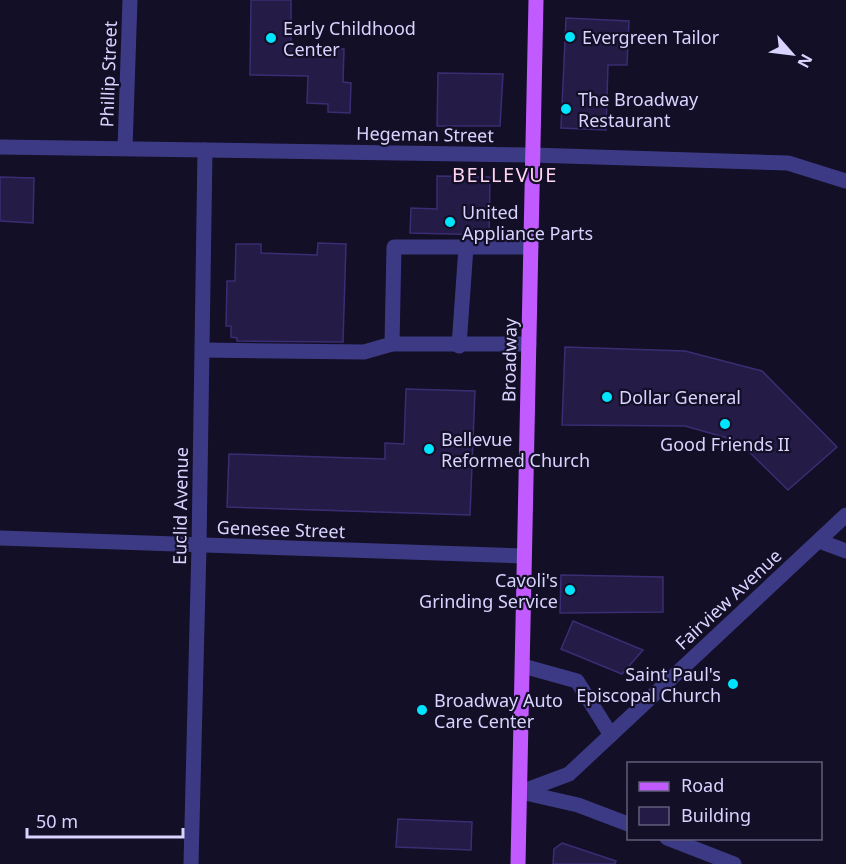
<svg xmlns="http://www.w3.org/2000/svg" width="846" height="864" viewBox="0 0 846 864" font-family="'Noto Sans',sans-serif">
  <rect width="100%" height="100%" fill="#130f26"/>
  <g fill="#241b47" stroke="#3b2d73" stroke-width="1.5">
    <path d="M 251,0 L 291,0 L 291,46 L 344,49 L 343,82 L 351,83 L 350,113 L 328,112 L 328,104 L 307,103 L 308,76 L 250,75 Z"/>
    <path d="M 566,18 L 629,21 L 627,65 L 608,65 L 606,130 L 561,128 Z"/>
    <path d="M 438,73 L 503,74 L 500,126 L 437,126 Z"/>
    <path d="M 437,176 L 490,177 L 489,235 L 410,233 L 411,208 L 437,209 Z"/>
    <path d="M 0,177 L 34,178 L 33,223 L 0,221 Z"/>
    <path d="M 318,243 L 346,244 L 343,342 L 237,341 L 237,338 L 231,337 L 231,326 L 226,326 L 227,281 L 235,281 L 236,244 L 261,244 L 261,253 L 317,255 Z"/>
    <path d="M 565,347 L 685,351 L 762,371 L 837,447 L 788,490 L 738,441 L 685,426 L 562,425 Z"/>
    <path d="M 406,389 L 475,391 L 470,515 L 227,507 L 229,454 L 385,459 L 385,443 L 404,444 Z"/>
    <path d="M 561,575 L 663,577 L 663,612 L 560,613 Z"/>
    <path d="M 573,621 L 643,650 L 622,674 L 561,649 Z"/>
    <path d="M 398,819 L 472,822 L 471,850 L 396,847 Z"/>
    <path d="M 562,843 L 616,861 L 615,864 L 553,864 L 554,849 Z"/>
  </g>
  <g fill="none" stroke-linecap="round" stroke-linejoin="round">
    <g stroke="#3d3a85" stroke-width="15">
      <path d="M 0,147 L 532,155 L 788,163 L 846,181"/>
      <path d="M 125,148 L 130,0"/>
      <path d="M 392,344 L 394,247 L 531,247"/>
      <path d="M 459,346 L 466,247"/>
      <path d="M 203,350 L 364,352 L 392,344 L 529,344"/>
      <path d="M 0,538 L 524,556"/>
      <path d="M 819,541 L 846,551"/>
      <path d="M 523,666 L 577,681 L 611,735"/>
      <path d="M 521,792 L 569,774 L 846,515"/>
      <path d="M 521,792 L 578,805 L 628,824"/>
      <path d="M 667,838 L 734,864"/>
      <path d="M 191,864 L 199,546 L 205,150"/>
    </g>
    <path stroke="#c25bff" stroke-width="15" d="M 518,864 L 536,0"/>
  </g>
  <g fill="#00e5ff" stroke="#130f26" stroke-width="2">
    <circle cx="570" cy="37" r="6"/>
    <circle cx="271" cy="38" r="6"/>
    <circle cx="566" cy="109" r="6"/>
    <circle cx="450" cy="222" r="6"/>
    <circle cx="607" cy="397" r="6"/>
    <circle cx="725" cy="424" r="6"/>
    <circle cx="429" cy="449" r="6"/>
    <circle cx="570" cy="590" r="6"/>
    <circle cx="733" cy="684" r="6"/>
    <circle cx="422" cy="710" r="6"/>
  </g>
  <g text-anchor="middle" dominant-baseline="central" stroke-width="4.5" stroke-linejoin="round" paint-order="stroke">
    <g font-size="18" fill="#d9d4ff" stroke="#130f26" text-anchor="start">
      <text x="283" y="28">Early Childhood<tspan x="283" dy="21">Center</tspan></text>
      <text x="582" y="37">Evergreen Tailor</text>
      <text x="578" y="99">The Broadway<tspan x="578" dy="21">Restaurant</tspan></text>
      <text x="462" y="212">United<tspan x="462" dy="21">Appliance Parts</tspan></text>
      <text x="619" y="397">Dollar General</text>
      <text x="441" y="439">Bellevue<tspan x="441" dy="21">Reformed Church</tspan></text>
      <text x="725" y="444" text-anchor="middle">Good Friends II</text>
      <text x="558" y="580" text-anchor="end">Cavoli's<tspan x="558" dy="21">Grinding Service</tspan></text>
      <text x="721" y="674" text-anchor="end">Saint Paul's<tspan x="721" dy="21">Episcopal Church</tspan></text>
      <text x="434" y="700">Broadway Auto<tspan x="434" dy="21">Care Center</tspan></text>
    </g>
    <g font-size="18" fill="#d9d4ff" stroke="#130f26">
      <text transform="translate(108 74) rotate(-88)">Phillip Street</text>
      <text transform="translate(425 134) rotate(1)">Hegeman Street</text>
      <text transform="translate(509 360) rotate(-89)">Broadway</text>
      <text transform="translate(180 506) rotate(-89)">Euclid Avenue</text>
      <text transform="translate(281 529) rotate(2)">Genesee Street</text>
      <text transform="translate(728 599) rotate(-43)">Fairview Avenue</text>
    </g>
    <g font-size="20" letter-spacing="1.5" fill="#ffd6f0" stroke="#130f26">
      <text x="505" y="174">BELLEVUE</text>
    </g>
  </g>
  <rect x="627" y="762" width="195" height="78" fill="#130f26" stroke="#625e7d" stroke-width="1.5"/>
  <rect x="639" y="782" width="30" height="9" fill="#c25bff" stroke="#625e7d" stroke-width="1.5"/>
  <text x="681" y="792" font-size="18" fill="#d9d4ff">Road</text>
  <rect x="639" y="807" width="30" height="18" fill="#241b47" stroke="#625e7d" stroke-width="1.5"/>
  <text x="681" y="822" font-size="18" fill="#d9d4ff">Building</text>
  <g transform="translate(792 54) rotate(118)" stroke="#130f26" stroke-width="4.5" paint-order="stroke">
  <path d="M0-4.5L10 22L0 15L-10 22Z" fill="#d9d4ff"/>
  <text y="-9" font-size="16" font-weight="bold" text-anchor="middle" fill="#d9d4ff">N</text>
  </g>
  <path d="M27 828v9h156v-9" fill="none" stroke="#d9d4ff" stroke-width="3"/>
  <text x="36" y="828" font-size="18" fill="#d9d4ff" stroke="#130f26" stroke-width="4.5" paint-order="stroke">50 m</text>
</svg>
